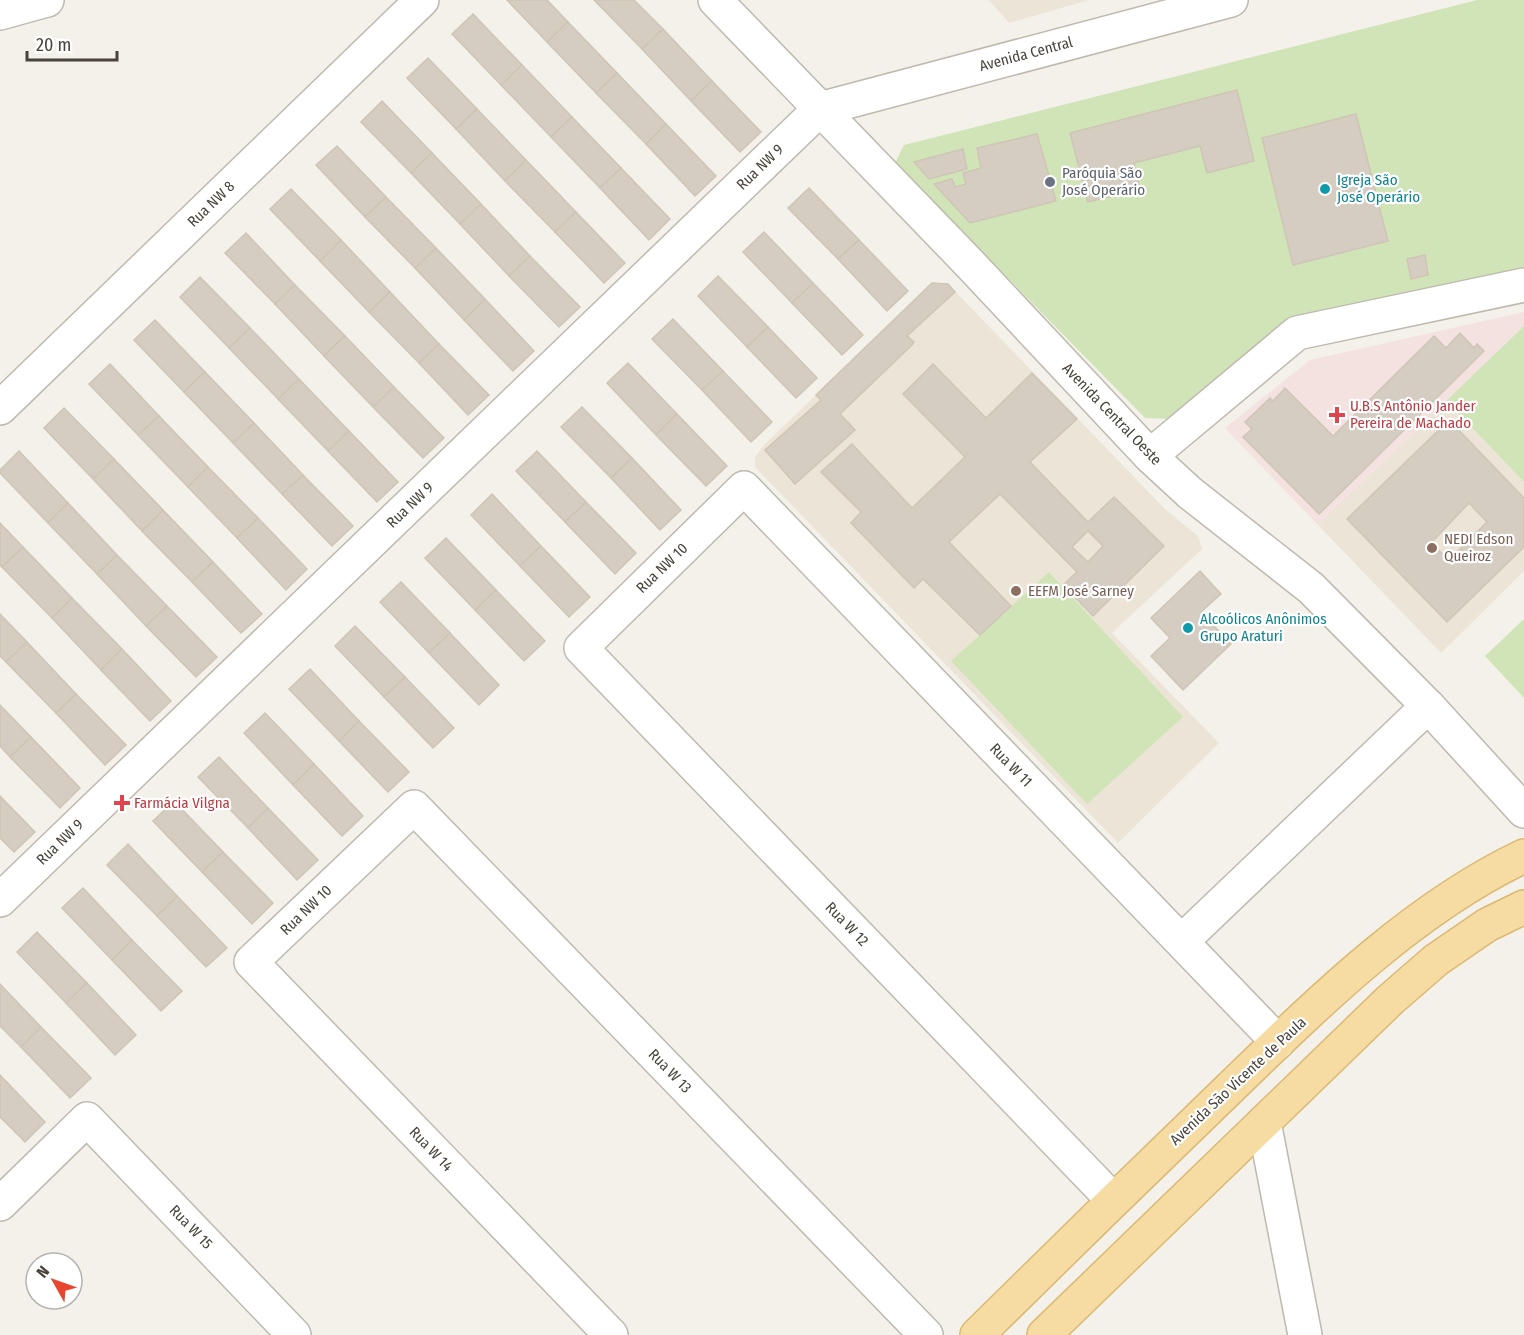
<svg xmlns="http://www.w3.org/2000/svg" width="1524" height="1335" viewBox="0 0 1524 1335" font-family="'Fira Sans Condensed',sans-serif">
  <rect width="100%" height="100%" fill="#f4f1eb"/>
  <g fill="#ece5d7">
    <path d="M 989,0 L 1089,0 L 1009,23 Z"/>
    <path d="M 932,283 L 948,284 L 1165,509 L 1198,536 L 1202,549 L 1112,633 L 1219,743 L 1118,843 L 755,467 L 755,457 L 765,444 Z"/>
    <path d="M 1445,401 L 1524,482 L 1524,571 L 1441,653 L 1318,525 Z"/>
  </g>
  <path fill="#f3e2e0" d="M 1524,312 L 1524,326 L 1318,525 L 1225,428 L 1310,360 Z"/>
  <g fill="#d1e4b8">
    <path d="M 1477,0 L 1524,0 L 1524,271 L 1284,322 L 1170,419 L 1145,418 L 895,163 L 904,145 Z"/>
    <path d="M 1524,326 L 1524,482 L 1446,401 Z"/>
    <path d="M 1049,572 L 1183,717 L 1087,804 L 951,661 Z"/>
    <path d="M 1524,619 L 1524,698 L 1485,656 Z"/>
  </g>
  <g fill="#d5cdc2" stroke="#cfc5b5" stroke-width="1.5" fill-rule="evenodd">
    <path d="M 507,0 L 547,0 L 568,22 L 547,42 Z"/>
    <path d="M 594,0 L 634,0 L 663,29 L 642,49 Z"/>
    <path d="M 473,14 L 522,65 L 501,85 L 452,34 Z"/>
    <path d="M 568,22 L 617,73 L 596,93 L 547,42 Z"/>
    <path d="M 663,29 L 712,81 L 691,101 L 642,49 Z"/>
    <path d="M 428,58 L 477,109 L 456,129 L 407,78 Z"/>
    <path d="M 522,65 L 572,117 L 551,137 L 501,85 Z"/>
    <path d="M 617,73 L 666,124 L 646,144 L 596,93 Z"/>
    <path d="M 712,81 L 761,132 L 740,152 L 691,101 Z"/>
    <path d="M 1237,90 L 1254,161 L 1207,173 L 1200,146 L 1134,163 L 1140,189 L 1088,202 L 1070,133 Z"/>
    <path d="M 382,101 L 432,153 L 411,173 L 361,122 Z"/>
    <path d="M 477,109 L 526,160 L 505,181 L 456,129 Z"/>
    <path d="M 1356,114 L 1388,241 L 1293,265 L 1262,138 Z"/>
    <path d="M 572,117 L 621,168 L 600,188 L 551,137 Z"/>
    <path d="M 666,124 L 716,176 L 695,196 L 646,144 Z"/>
    <path d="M 1037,134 L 1056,201 L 970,223 L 934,184 L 952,179 L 955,187 L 966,184 L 963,173 L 981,168 L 977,148 Z"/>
    <path d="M 337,146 L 386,197 L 365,217 L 316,165 Z"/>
    <path d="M 963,149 L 967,169 L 929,179 L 914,162 Z"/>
    <path d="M 432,153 L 481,204 L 460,224 L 411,173 Z"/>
    <path d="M 526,160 L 576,212 L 555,232 L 505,181 Z"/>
    <path d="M 621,168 L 670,219 L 649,240 L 600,188 Z"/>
    <path d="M 809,188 L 859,240 L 838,259 L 788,208 Z"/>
    <path d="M 291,189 L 341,240 L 320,261 L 270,209 Z"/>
    <path d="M 386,197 L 436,248 L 415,268 L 365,217 Z"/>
    <path d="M 481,204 L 530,256 L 509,276 L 460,224 Z"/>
    <path d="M 576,212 L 625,263 L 604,283 L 555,232 Z"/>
    <path d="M 764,232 L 813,283 L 792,303 L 743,252 Z"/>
    <path d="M 246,233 L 295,285 L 275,304 L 225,253 Z"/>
    <path d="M 341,240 L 390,292 L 369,312 L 320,261 Z"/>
    <path d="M 859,240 L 908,291 L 887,311 L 838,259 Z"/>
    <path d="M 436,248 L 485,299 L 464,320 L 415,268 Z"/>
    <path d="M 1425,255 L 1428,275 L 1411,279 L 1407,259 Z"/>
    <path d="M 530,256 L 580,307 L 559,327 L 509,276 Z"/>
    <path d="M 718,276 L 768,327 L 747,347 L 698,296 Z"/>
    <path d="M 200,277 L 250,328 L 229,348 L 180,297 Z"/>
    <path d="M 813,283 L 863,335 L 842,355 L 792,303 Z"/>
    <path d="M 932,283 L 948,284 L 955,292 L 907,336 L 914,342 L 912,345 L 840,414 L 855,430 L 795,484 L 765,450 L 821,400 L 816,395 Z"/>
    <path d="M 295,285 L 345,336 L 324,356 L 275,304 Z"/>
    <path d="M 390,292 L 439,344 L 419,363 L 369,312 Z"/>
    <path d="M 485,299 L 534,351 L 513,371 L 464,320 Z"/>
    <path d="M 673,319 L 723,371 L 702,390 L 652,339 Z"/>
    <path d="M 155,320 L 205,372 L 184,392 L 134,340 Z"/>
    <path d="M 768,327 L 817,378 L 796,398 L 747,347 Z"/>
    <path d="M 250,328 L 299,379 L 278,399 L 229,348 Z"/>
    <path d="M 1460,333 L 1474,348 L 1477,344 L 1484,351 L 1319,514 L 1243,437 L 1252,429 L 1245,422 L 1270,398 L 1273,401 L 1285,388 L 1333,436 L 1434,336 L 1446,348 Z"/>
    <path d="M 345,336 L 394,387 L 373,407 L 324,356 Z"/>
    <path d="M 439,344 L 489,395 L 468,415 L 419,363 Z"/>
    <path d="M 628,363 L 677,414 L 656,435 L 607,383 Z"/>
    <path d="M 110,364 L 159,416 L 138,435 L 89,384 Z"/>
    <path d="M 933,364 L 986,418 L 1032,373 L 1077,419 L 1030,462 L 1088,522 L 1114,497 L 1164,546 L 1093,616 L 1063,585 L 1077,572 L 1076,571 L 1000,494 L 949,542 L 1011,606 L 980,635 L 923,579 L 914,588 L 851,523 L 861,512 L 821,472 L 852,444 L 912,508 L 965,457 L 903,394 ZM 1088,531 L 1103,546 L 1088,562 L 1072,547 Z"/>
    <path d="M 723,371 L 772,422 L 751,442 L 702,390 Z"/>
    <path d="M 205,372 L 254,423 L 233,443 L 184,392 Z"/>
    <path d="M 299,379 L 349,431 L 328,451 L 278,399 Z"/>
    <path d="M 394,387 L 444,438 L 423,458 L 373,407 Z"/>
    <path d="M 582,407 L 632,458 L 611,478 L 561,427 Z"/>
    <path d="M 64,408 L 114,459 L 93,479 L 44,428 Z"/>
    <path d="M 677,414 L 727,466 L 706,486 L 656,435 Z"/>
    <path d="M 159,416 L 208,467 L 188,487 L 138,435 Z"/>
    <path d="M 1449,420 L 1524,498 L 1524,547 L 1447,622 L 1347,519 ZM 1469,503 L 1487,522 L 1449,560 L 1431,543 Z"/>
    <path d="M 254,423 L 303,475 L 282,494 L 233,443 Z"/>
    <path d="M 349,431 L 398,482 L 377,502 L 328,451 Z"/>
    <path d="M 19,451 L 68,503 L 48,523 L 0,473 L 0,470 Z"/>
    <path d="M 537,451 L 586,502 L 565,522 L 516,471 Z"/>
    <path d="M 632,458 L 681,510 L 660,530 L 611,478 Z"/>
    <path d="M 114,459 L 163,510 L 142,531 L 93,479 Z"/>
    <path d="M 208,467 L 258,518 L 237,538 L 188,487 Z"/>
    <path d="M 303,475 L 353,526 L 332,546 L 282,494 Z"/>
    <path d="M 492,494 L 541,546 L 520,566 L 471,515 Z"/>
    <path d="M 586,502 L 636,553 L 615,574 L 565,522 Z"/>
    <path d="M 68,503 L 117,555 L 97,574 L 48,523 Z"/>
    <path d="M 163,510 L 213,562 L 192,582 L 142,531 Z"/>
    <path d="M 258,518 L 307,569 L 286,590 L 237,538 Z"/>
    <path d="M 0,523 L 23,547 L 2,567 L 0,565 Z"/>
    <path d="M 446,538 L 496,590 L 475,610 L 425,558 Z"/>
    <path d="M 541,546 L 590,597 L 569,617 L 520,566 Z"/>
    <path d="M 23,547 L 72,598 L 52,618 L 2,567 Z"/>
    <path d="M 117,555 L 167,606 L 146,626 L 97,574 Z"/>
    <path d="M 213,562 L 262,614 L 241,633 L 192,582 Z"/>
    <path d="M 1200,571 L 1221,594 L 1201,612 L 1231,644 L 1183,690 L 1151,656 L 1170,638 L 1151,618 Z"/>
    <path d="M 401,582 L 450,633 L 429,653 L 380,602 Z"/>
    <path d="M 496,590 L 545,641 L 524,661 L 475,610 Z"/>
    <path d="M 72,598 L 122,649 L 101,670 L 52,618 Z"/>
    <path d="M 167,606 L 217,657 L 196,677 L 146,626 Z"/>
    <path d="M 0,614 L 27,642 L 6,662 L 0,656 Z"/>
    <path d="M 355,626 L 405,677 L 384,697 L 335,646 Z"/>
    <path d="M 450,633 L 499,685 L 479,705 L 429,653 Z"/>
    <path d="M 27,642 L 76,694 L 56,713 L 6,662 Z"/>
    <path d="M 122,649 L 171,701 L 150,721 L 101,670 Z"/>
    <path d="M 310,669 L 359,721 L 339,741 L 289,689 Z"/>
    <path d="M 405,677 L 454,728 L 433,748 L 384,697 Z"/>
    <path d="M 76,694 L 126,745 L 105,765 L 56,713 Z"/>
    <path d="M 0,705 L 31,737 L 10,757 L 0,746 Z"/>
    <path d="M 265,713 L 314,764 L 293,785 L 244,733 Z"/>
    <path d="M 359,721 L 409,772 L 388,792 L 339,741 Z"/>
    <path d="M 31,737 L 80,788 L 60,808 L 10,757 Z"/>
    <path d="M 219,757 L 268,808 L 248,828 L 198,777 Z"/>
    <path d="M 314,764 L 363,816 L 342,836 L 293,785 Z"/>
    <path d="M 0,796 L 35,832 L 14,852 L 0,838 Z"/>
    <path d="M 174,801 L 223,852 L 202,872 L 153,821 Z"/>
    <path d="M 268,808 L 318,860 L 297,880 L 248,828 Z"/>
    <path d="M 128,844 L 177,896 L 157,916 L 107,865 Z"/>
    <path d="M 223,852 L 273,903 L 252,924 L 202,872 Z"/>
    <path d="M 83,888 L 132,940 L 112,960 L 62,908 Z"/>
    <path d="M 177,896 L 227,948 L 206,967 L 157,916 Z"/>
    <path d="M 37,932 L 87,983 L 66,1003 L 17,952 Z"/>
    <path d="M 132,940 L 182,991 L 161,1011 L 112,960 Z"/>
    <path d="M 87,983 L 136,1035 L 115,1055 L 66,1003 Z"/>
    <path d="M 0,984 L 41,1027 L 21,1047 L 0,1026 Z"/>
    <path d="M 41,1027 L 91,1078 L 70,1098 L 21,1047 Z"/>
    <path d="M 0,1075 L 45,1122 L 25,1142 L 0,1117 Z"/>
  </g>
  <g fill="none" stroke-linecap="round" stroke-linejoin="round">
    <defs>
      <g id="minor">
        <path d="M 715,0 L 970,264 L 1150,456 L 1190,493 L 1311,588 L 1428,706 L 1524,811"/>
        <path d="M 0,13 L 47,0"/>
        <path d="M 0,408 L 422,0"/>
        <path d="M 1150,456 L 1297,333 L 1524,285"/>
        <path d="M 0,900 L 820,109 L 1231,0"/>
        <path d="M 1182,941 L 1428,706"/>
        <path d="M 1264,1122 L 1305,1335"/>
        <path d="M 1113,1200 L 581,648 L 744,488 L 1278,1042"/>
        <path d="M 0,1204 L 87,1119 L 294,1335"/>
        <path d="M 611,1335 L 251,962 L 414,807 L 926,1335"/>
      </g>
      <g id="major">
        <path d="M 977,1335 C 1061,1252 1145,1170 1230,1088 C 1318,1003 1412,909 1524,856"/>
        <path d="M 1044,1335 L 1390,1000 L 1436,960 L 1487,925 L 1524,907"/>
      </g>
    </defs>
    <use href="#minor" stroke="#bfb9ae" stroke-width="36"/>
    <use href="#major" stroke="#dab973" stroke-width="36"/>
    <use href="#minor" stroke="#fff" stroke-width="33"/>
    <use href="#major" stroke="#f6dca3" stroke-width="33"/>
  </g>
  <circle fill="#6b7280" stroke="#fff" stroke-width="2" cx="1050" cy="182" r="6"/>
  <g fill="#0f9aa8" stroke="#fff" stroke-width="2">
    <circle cx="1325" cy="189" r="6"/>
    <circle cx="1188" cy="628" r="6"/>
  </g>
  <g fill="#e0444e" stroke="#fff" stroke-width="2">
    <path d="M1334 406h6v6h6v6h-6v6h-6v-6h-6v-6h6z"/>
    <path d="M119 794h6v6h6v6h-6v6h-6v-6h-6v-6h6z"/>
  </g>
  <g fill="#8d6e63" stroke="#fff" stroke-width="2">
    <circle cx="1432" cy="548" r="6"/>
    <circle cx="1016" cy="591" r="6"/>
  </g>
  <g text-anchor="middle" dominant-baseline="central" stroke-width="4.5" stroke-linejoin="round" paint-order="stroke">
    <g font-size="15" fill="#48423a" stroke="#fff">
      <text transform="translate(1026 54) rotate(-15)">Avenida Central</text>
      <text transform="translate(760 167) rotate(-44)">Rua NW 9</text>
      <text transform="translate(211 204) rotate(-44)">Rua NW 8</text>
      <text transform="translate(1112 414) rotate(46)">Avenida Central Oeste</text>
      <text transform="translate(410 505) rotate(-44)">Rua NW 9</text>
      <text transform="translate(662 568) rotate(-44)">Rua NW 10</text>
      <text transform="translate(1011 765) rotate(46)">Rua W 11</text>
      <text transform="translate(60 842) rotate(-44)">Rua NW 9</text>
      <text transform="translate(306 910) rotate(-44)">Rua NW 10</text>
      <text transform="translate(847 924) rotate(46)">Rua W 12</text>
      <text transform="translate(670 1071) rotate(46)">Rua W 13</text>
      <text transform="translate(1238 1081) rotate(-43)">Avenida São Vicente de Paula</text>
      <text transform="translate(431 1149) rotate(46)">Rua W 14</text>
      <text transform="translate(191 1227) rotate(46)">Rua W 15</text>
    </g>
    <g font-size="15" fill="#5b616d" stroke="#fff" text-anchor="start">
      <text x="1062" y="173">Paróquia São<tspan x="1062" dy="17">José Operário</tspan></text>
    </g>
    <g font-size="15" fill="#0d838f" stroke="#fff" text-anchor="start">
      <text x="1337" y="180">Igreja São<tspan x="1337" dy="17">José Operário</tspan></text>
      <text x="1200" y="619">Alcoólicos Anônimos<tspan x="1200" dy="17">Grupo Araturi</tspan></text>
    </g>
    <g font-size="15" fill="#be3a42" stroke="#fff" text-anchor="start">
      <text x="1350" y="406">U.B.S Antônio Jander<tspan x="1350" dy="17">Pereira de Machado</tspan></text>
      <text x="134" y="803">Farmácia Vilgna</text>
    </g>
    <g font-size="15" fill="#785e54" stroke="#fff" text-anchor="start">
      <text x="1444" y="539">NEDI Edson<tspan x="1444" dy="17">Queiroz</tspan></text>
      <text x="1028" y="591">EEFM José Sarney</text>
    </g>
  </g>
  <g transform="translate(54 1281) rotate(310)"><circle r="28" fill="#ffffff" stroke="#b6b3b0" stroke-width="1.5"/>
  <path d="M0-4.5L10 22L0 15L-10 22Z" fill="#e7472f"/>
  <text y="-9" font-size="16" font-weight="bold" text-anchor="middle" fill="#48423a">N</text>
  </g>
  <path d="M27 51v9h90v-9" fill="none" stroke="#48423a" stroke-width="3"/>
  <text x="36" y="51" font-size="18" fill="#48423a" stroke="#ffffff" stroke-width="4.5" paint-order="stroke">20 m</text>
</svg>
